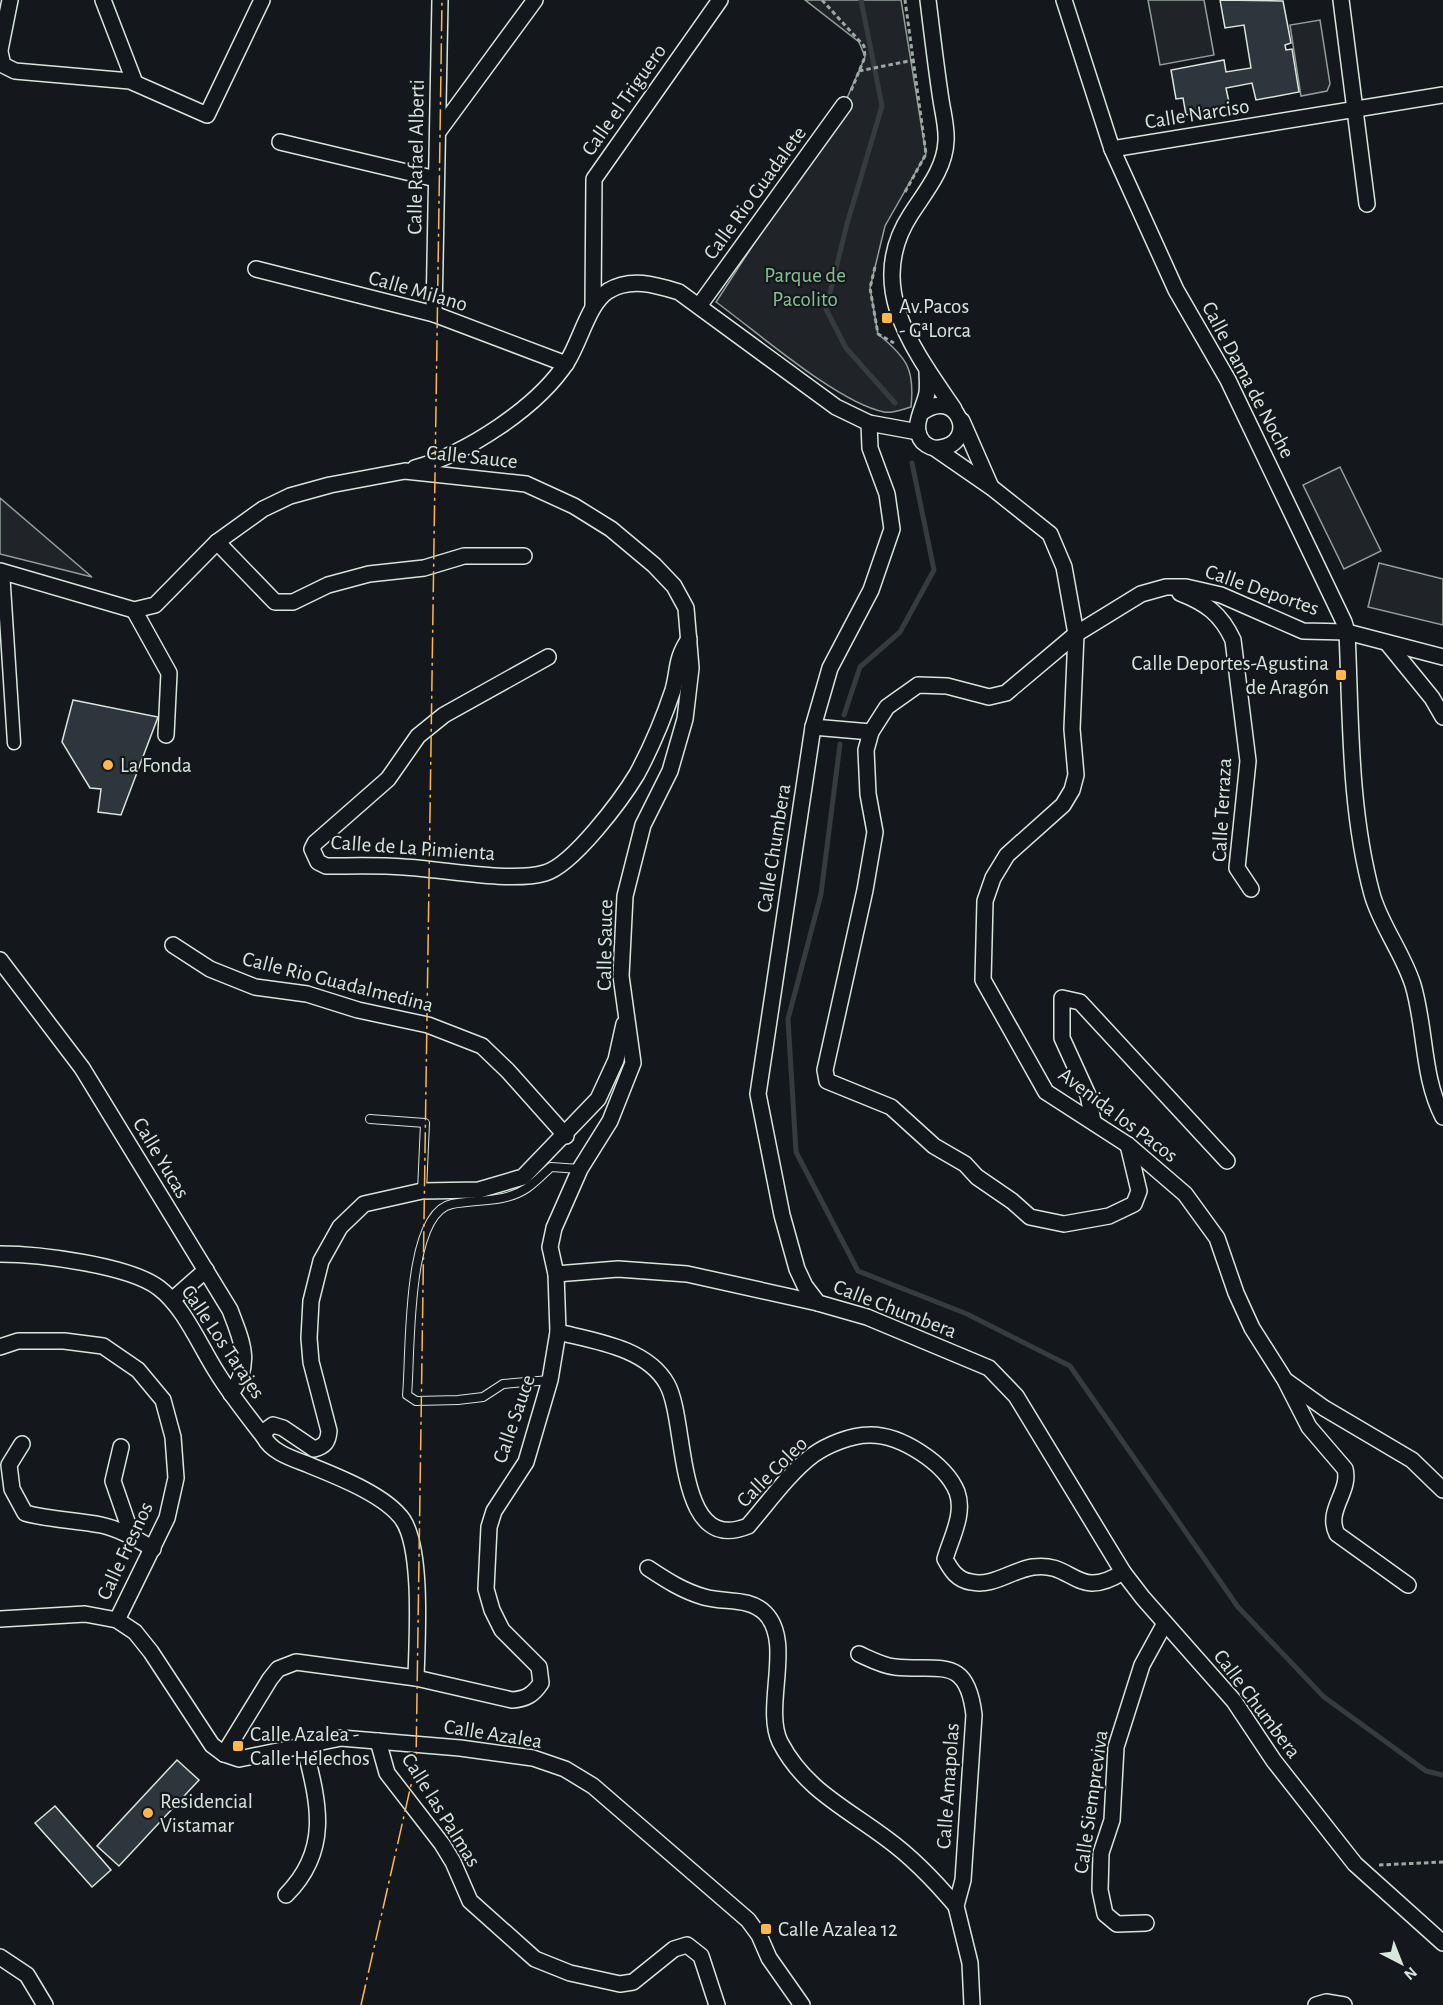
<svg xmlns="http://www.w3.org/2000/svg" width="1443" height="2005" viewBox="0 0 1443 2005" font-family="'Alegreya Sans',sans-serif">
  <rect width="100%" height="100%" fill="#14181c"/>
  <g fill="#202428" stroke="#939e99" stroke-width="1.5">
    <path d="M 805,0 L 901,0 L 926,154 L 885,226 L 870,288 L 878,334 C 907,358 915,369 911,407 C 903,409 892,414 884,412 C 838,403 757,332 716,302 L 844,105 L 865,57 L 859,42 Z"/>
    <path d="M 1148,0 L 1204,0 L 1214,55 L 1160,65 Z"/>
    <path d="M 1320,20 L 1330,84 L 1327,91 L 1301,96 L 1290,25 Z"/>
    <path d="M 1340,467 L 1381,551 L 1344,569 L 1303,485 Z"/>
    <path d="M 0,498 L 92,577 L 0,554 Z"/>
    <path d="M 1379,563 L 1443,579 L 1443,625 L 1368,607 Z"/>
  </g>
  <g fill="none" stroke-linecap="round" stroke-linejoin="round">
    <g stroke="#363b3e" stroke-width="5">
      <path d="M 861,0 L 882,106 L 847,224 L 826,309 L 846,348 L 895,403"/>
      <path d="M 844,715 L 860,667 L 900,632 L 934,570 L 912,463"/>
      <path d="M 840,744 L 821,894 L 788,1019 L 796,1152 L 858,1271 L 967,1314 L 1070,1366 L 1238,1607 L 1324,1697 L 1426,1771 L 1443,1775"/>
    </g>
  </g>
  <g fill="#2c363c" stroke="#d8e6dc" stroke-width="1.5">
    <path d="M 1220,0 L 1283,1 L 1291,43 L 1285,45 L 1286,50 L 1292,49 L 1299,92 L 1256,100 L 1252,83 L 1226,88 L 1230,107 L 1186,115 L 1183,98 L 1176,99 L 1171,70 L 1224,60 L 1226,72 L 1251,68 L 1244,25 L 1225,28 Z"/>
    <path d="M 73,700 L 158,717 L 121,815 L 98,812 L 101,789 L 90,788 L 62,742 Z"/>
    <path d="M 177,1760 L 199,1780 L 119,1866 L 97,1846 Z"/>
    <path d="M 55,1806 L 111,1870 L 92,1887 L 35,1823 Z"/>
  </g>
  <g fill="none" stroke-linecap="round" stroke-linejoin="round">
    <defs>
      <g id="service">
        <path d="M 370,1119 L 425,1123 L 422,1191"/>
        <path d="M 550,1380 L 503,1384 L 483,1397 L 458,1400 L 416,1401 L 407,1395 C 411,1356 405,1213 452,1204 C 477,1199 505,1203 527,1188 C 536,1182 543,1174 551,1167 L 580,1169"/>
      </g>
      <path id="pedestrian" d="M 3,571 L 14,743"/>
      <g id="minor">
        <path d="M 103,0 L 135,83"/>
        <path d="M 928,0 C 932,33 936,67 941,100 C 943,113 947,128 946,141 C 945,169 925,192 911,214 C 864,286 913,349 954,409"/>
        <path d="M 1064,0 L 1112,149 L 1443,95"/>
        <path d="M 1341,0 L 1367,204"/>
        <path d="M 0,50 L 10,0"/>
        <path d="M 0,52 L 3,65 L 15,71 L 130,81 L 207,115 L 262,0"/>
        <path d="M 438,132 L 535,0"/>
        <path d="M 280,142 L 436,179"/>
        <path d="M 1112,149 L 1176,290 L 1228,380 L 1344,622 L 1347,632 C 1351,719 1349,809 1372,894 C 1380,924 1403,953 1413,985 C 1426,1029 1422,1077 1443,1117"/>
        <path d="M 256,269 L 434,314 L 566,364"/>
        <path d="M 593,306 L 594,179 L 720,0"/>
        <path d="M 699,306 L 844,105"/>
        <path d="M 434,314 L 440,0"/>
        <path d="M 921,413 C 958,385 979,443 940,448 C 934,449 927,446 923,442 C 910,427 924,409 927,393 C 928,385 927,377 927,369"/>
        <path d="M 962,421 L 991,487"/>
        <path d="M 869,423 L 870,448 L 887,494 L 892,529 L 871,590 L 830,668 L 813,727 L 758,1094 L 782,1215 L 797,1269 L 805,1286 L 818,1303 L 867,1317 L 989,1368 L 1016,1396 L 1123,1572 L 1143,1598 L 1234,1701 L 1274,1761 L 1355,1864 L 1443,1943"/>
        <path d="M 936,449 L 991,487 L 1050,534 L 1064,567 L 1076,634 L 1072,729 L 1076,775 L 1072,790 L 1063,805 L 1007,855 L 993,878 L 985,901 L 983,980 L 1046,1092 L 1128,1145 L 1185,1194 L 1217,1238 L 1236,1293 L 1252,1328 L 1285,1380 L 1324,1408 L 1412,1460 L 1443,1490"/>
        <path d="M 415,468 C 467,453 537,408 567,362 C 581,340 588,304 608,291 C 631,277 656,285 679,292 L 836,407 L 869,423 L 918,432"/>
        <path d="M 217,542 L 275,602 L 293,602 L 328,585 L 369,574 L 424,568 L 464,556 L 524,556"/>
        <path d="M 0,571 L 134,610 L 155,605 L 217,542 L 263,509 L 290,496 L 330,485 L 405,471 L 526,484 L 574,506 L 611,529 L 654,565 L 674,586 L 686,608 L 691,668 L 685,719 L 670,771 L 643,825 L 625,896 L 621,976 L 633,1063 L 610,1121 L 580,1169 L 554,1228 L 550,1247 L 556,1274 L 558,1332 L 550,1380 L 526,1462 L 494,1511 L 489,1527 L 486,1589 L 492,1610 L 502,1630 L 539,1667 L 541,1683 C 533,1695 526,1699 512,1700 L 416,1678 L 296,1662 L 278,1669 L 270,1679 L 224,1754"/>
        <path d="M 1180,593 C 1206,603 1221,614 1233,640 L 1248,761 L 1237,868 L 1251,889"/>
        <path d="M 134,610 L 169,673 L 166,735"/>
        <path d="M 1388,644 L 1432,698 L 1443,717"/>
        <path d="M 548,657 L 444,715 L 418,736 L 388,779 L 315,843 L 312,849 L 318,862 L 326,866 C 352,866 379,865 404,867 C 441,869 511,883 545,873 C 573,865 622,799 637,774 C 651,748 664,717 673,690 C 679,668 675,660 689,639"/>
        <path d="M 813,727 L 871,732"/>
        <path d="M 173,945 L 210,969 L 255,987 L 307,994 L 358,1010 L 428,1025 L 482,1046 L 508,1071 L 566,1136"/>
        <path d="M 0,960 L 82,1068 L 230,1310 C 242,1342 253,1363 231,1394"/>
        <path d="M 1093,1121 L 1088,1095 L 1062,1038 L 1062,998 L 1080,1002 L 1227,1161"/>
        <path d="M 1128,1145 L 1139,1191 L 1134,1204 L 1109,1216 L 1064,1224 L 1030,1217 L 1012,1201 L 977,1177 L 965,1164 L 934,1146 L 891,1107 L 827,1081 L 825,1070 L 865,890 L 875,832 L 868,794 L 866,750 L 871,732 L 887,707 L 918,685 L 947,686 L 989,697 L 1006,693 L 1076,634 L 1141,594 L 1166,587 L 1186,587 L 1221,595 L 1303,631 L 1347,632 L 1443,657"/>
        <path d="M 0,1254 C 38,1254 129,1265 159,1288 C 184,1307 199,1344 216,1371 C 230,1394 247,1415 264,1437"/>
        <path d="M 556,1274 L 618,1269 L 687,1274 L 818,1303"/>
        <path d="M 172,1300 L 206,1270"/>
        <path d="M 558,1332 C 595,1341 647,1348 667,1384 C 688,1421 674,1556 748,1526 C 767,1504 790,1472 813,1455 C 827,1445 851,1435 869,1435 C 900,1434 945,1463 957,1492 C 965,1514 951,1538 945,1559 C 951,1570 957,1580 971,1582 C 993,1587 1012,1570 1033,1567 C 1074,1561 1076,1602 1123,1572"/>
        <path d="M 0,1347 L 18,1341 L 64,1341 L 103,1346 L 138,1370 L 163,1400 L 173,1437 L 176,1478 L 167,1518 L 117,1620"/>
        <path d="M 1286,1382 L 1309,1427 L 1345,1469 C 1351,1492 1325,1510 1337,1534 L 1408,1585"/>
        <path d="M 22,1444 L 9,1465 L 12,1489 L 25,1513 C 50,1520 76,1520 101,1525 C 120,1529 137,1539 153,1549"/>
        <path d="M 121,1447 L 113,1481 L 132,1536"/>
        <path d="M 648,1568 C 666,1580 683,1591 704,1597 C 725,1603 749,1597 765,1613 C 794,1642 763,1707 780,1742 C 805,1790 846,1808 887,1839 C 913,1858 935,1881 956,1906"/>
        <path d="M 0,1619 L 85,1614 L 117,1620 L 135,1632 L 151,1652 L 212,1745 L 224,1754 L 239,1759 L 341,1738 L 460,1748 L 533,1758 L 565,1769 L 593,1786 L 748,1920 L 759,1935 L 769,1958 L 802,2005"/>
        <path d="M 859,1654 C 870,1659 883,1666 895,1667 C 939,1672 967,1654 974,1715 L 963,1880 L 956,1906 L 970,1963 L 972,2005"/>
        <path d="M 416,1678 C 417,1640 423,1551 403,1520 C 386,1495 336,1476 309,1465 C 294,1459 272,1453 264,1437 L 266,1430 L 273,1425 L 283,1428 L 314,1449 C 325,1446 328,1442 329,1431 L 311,1362 L 309,1338 L 311,1301 L 321,1261 L 340,1227 L 364,1204 L 422,1191 L 479,1190 L 523,1177 L 598,1099 L 616,1060 L 624,1024"/>
        <path d="M 378,1741 L 387,1773 L 442,1844 L 453,1862 L 470,1901 L 535,1959 L 570,1973 L 620,1984 L 633,1982 L 674,1949 L 687,1945 L 701,1956 L 717,2005"/>
        <path d="M 286,1895 C 332,1849 318,1801 304,1745"/>
        <path d="M 1146,1923 L 1117,1924 L 1105,1914 L 1100,1890 L 1101,1853 L 1112,1820 L 1116,1747 L 1142,1665 L 1165,1623"/>
        <path d="M 0,1957 L 27,1975 L 45,2005"/>
        <path d="M 1316,2005 L 1326,2002 L 1344,2005"/>
      </g>
    </defs>
    <use href="#service" stroke="#d8e6dc" stroke-width="10"/>
    <use href="#pedestrian" stroke="#d8e6dc" stroke-width="15"/>
    <use href="#minor" stroke="#d8e6dc" stroke-width="18"/>
    <g stroke="#9da8a2" stroke-width="3" stroke-dasharray="4.5 3" stroke-linecap="butt">
      <path d="M 822,0 L 864,46 L 865,57 L 850,93"/>
      <path d="M 859,71 L 914,60"/>
      <path d="M 905,192 L 926,154 L 905,0"/>
      <path d="M 875,267 L 870,288 L 878,334 L 894,343"/>
      <path d="M 1379,1865 L 1443,1862"/>
    </g>
    <use href="#service" stroke="#14181c" stroke-width="8"/>
    <use href="#pedestrian" stroke="#14181c" stroke-width="12"/>
    <use href="#minor" stroke="#14181c" stroke-width="15"/>
    <path stroke="#ffb74d" stroke-width="1.5" stroke-dasharray="21 4.5 3 4.5" stroke-linecap="butt" d="M 361,2005 L 416,1763 L 442,0"/>
  </g>
  <g fill="#ffb74d" stroke="#14181c" stroke-width="2">
    <rect x="881" y="312" width="12" height="12" rx="3"/>
    <rect x="1335" y="669" width="12" height="12" rx="3"/>
    <circle cx="108" cy="765" r="6"/>
    <rect x="232" y="1740" width="12" height="12" rx="3"/>
    <circle cx="148" cy="1813" r="6"/>
    <rect x="760" y="1923" width="12" height="12" rx="3"/>
  </g>
  <g text-anchor="middle" dominant-baseline="central" stroke-width="4.5" stroke-linejoin="round" paint-order="stroke">
    <g font-size="21" fill="#d8e6dc" stroke="#14181c">
      <text transform="translate(624 100) rotate(-55)">Calle el Triguero</text>
      <text transform="translate(1197 114) rotate(-9)">Calle Narciso</text>
      <text transform="translate(416 157) rotate(-89)">Calle Rafael Alberti</text>
      <text transform="translate(755 193) rotate(-54)">Calle Rio Guadalete</text>
      <text transform="translate(418 291) rotate(16)">Calle Milano</text>
      <text transform="translate(1248 380) rotate(62)">Calle Dama de Noche</text>
      <text transform="translate(472 457) rotate(6)">Calle Sauce</text>
      <text transform="translate(1262 590) rotate(19)">Calle Deportes</text>
      <text transform="translate(1222 810) rotate(-87)">Calle Terraza</text>
      <text transform="translate(413 848) rotate(4)">Calle de La Pimienta</text>
      <text transform="translate(774 848) rotate(-81)">Calle Chumbera</text>
      <text transform="translate(605 945) rotate(-89)">Calle Sauce</text>
      <text transform="translate(338 982) rotate(14)">Calle Rio Guadalmedina</text>
      <text transform="translate(1118 1115) rotate(37)">Avenida los Pacos</text>
      <text transform="translate(161 1158) rotate(59)">Calle Yucas</text>
      <text transform="translate(895 1309) rotate(21)">Calle Chumbera</text>
      <text transform="translate(223 1342) rotate(56)">Calle Los Tarajes</text>
      <text transform="translate(514 1419) rotate(-71)">Calle Sauce</text>
      <text transform="translate(772 1472) rotate(-45)">Calle Coleo</text>
      <text transform="translate(125 1551) rotate(-65)">Calle Fresnos</text>
      <text transform="translate(1257 1704) rotate(53)">Calle Chumbera</text>
      <text transform="translate(493 1734) rotate(9)">Calle Azalea</text>
      <text transform="translate(948 1786) rotate(-86)">Calle Amapolas</text>
      <text transform="translate(1091 1802) rotate(-82)">Calle Siempreviva</text>
      <text transform="translate(441 1810) rotate(58)">Calle las Palmas</text>
    </g>
    <g font-size="21" fill="#8ac095" stroke="#14181c">
      <text x="805" y="275">Parque de<tspan x="805" dy="24">Pacolito</tspan></text>
    </g>
    <g font-size="21" fill="#d8e6dc" stroke="#14181c" text-anchor="start">
      <text x="899" y="306">Av.Pacos<tspan x="899" dy="24">- GªLorca</tspan></text>
      <text x="1329" y="663" text-anchor="end">Calle Deportes-Agustina<tspan x="1329" dy="24">de Aragón</tspan></text>
      <text x="120" y="765">La Fonda</text>
      <text x="250" y="1734">Calle Azalea -<tspan x="250" dy="24">Calle Helechos</tspan></text>
      <text x="160" y="1801">Residencial<tspan x="160" dy="24">Vistamar</tspan></text>
      <text x="778" y="1929">Calle Azalea 12</text>
    </g>
  </g>
  <g transform="translate(1401 1963) rotate(138)" stroke="#14181c" stroke-width="4.5" paint-order="stroke">
  <path d="M0-4.5L10 22L0 15L-10 22Z" fill="#d8e6dc"/>
  <text y="-9" font-size="16" font-weight="bold" text-anchor="middle" fill="#d8e6dc">N</text>
  </g>
</svg>
